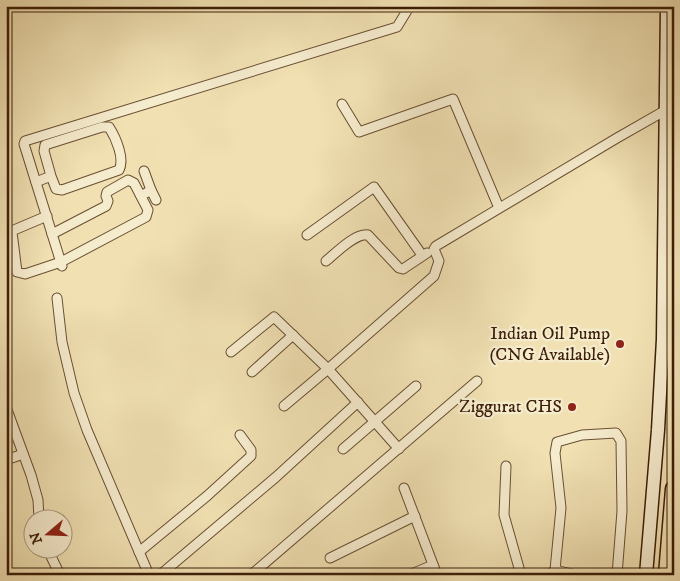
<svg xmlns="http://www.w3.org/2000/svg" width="680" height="581" viewBox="0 0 680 581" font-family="'IM FELL DW Pica',serif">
  <rect width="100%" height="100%" fill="#f0e0b2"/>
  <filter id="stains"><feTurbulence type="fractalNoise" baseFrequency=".004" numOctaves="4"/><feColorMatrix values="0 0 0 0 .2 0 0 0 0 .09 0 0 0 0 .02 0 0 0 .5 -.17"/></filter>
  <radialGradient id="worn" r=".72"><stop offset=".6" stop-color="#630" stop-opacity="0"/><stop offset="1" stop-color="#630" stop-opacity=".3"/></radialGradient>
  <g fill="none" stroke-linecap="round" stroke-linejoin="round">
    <defs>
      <g id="street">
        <path d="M 342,104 L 359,132 L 453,99 L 499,208"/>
        <path d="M 144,171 L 151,190"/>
        <path d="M 36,182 L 51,176 L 56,189 L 62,190 L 119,170 C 125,159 116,138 109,127 L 102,127 L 45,145 L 44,151 L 51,176"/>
        <path d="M 141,196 L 151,190 L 156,200"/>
        <path d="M 47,216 L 14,230 L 12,232 L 17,272 L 25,274 L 61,262 L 146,217 L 148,210 L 134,183 L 128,180 L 107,192 L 106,196 L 108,201 L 106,206 L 52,234"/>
        <path d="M 307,235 L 374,187 L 422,255"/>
        <path d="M 326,261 C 336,253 355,233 368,235 L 399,268 L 403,269 L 427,253"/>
        <path d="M 62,266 L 24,144 L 25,141 L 397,27 L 408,9 L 407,6"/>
        <path d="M 57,298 L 62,342 L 74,393 L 87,430 L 149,575"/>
        <path d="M 231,352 L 274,317 L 328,369 L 399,449"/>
        <path d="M 252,372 L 293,335"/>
        <path d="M 284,406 L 328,369 L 434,276 L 439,261 L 434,249 L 436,246 L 617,138 L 666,110"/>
        <path d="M 6,407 L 31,475 L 38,500 L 39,518"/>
        <path d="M 343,449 L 416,386"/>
        <path d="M 6,460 L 23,454"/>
        <path d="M 506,466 L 504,515 L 521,575"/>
        <path d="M 404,488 L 437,575"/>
        <path d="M 47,548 L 60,575"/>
        <path d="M 139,552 L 207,496 L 251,456 L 251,450 L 240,435"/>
        <path d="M 330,558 L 415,516"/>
        <path d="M 555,570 L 576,575"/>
        <path d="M 160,575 L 276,477 L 358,402"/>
        <path d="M 251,575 L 477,381"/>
        <path d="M 409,575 L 433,565"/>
        <path d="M 549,575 L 555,570 L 561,508 L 555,453 L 557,442 L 582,435 L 616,433 L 621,441 L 622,511 L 617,575"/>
      </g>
      <path id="secondary" d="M 646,575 L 658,430 L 663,339 L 667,6"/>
      <path id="highway" d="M 667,575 L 674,489"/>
    </defs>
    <use href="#street" stroke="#6a4f32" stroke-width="11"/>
    <use href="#secondary" stroke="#3d1f08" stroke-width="15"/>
    <use href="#highway" stroke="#3d1f08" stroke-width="19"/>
    <use href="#street" stroke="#f5ebcd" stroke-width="9"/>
    <use href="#secondary" stroke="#f5ebcd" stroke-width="12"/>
    <use href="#highway" stroke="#f0e0b2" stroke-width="16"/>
  </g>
  <g fill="#8f2418" stroke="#f5ebcd" stroke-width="2">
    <circle cx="620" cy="344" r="5"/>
    <circle cx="572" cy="407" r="5"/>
  </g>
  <g text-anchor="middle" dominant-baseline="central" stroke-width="4.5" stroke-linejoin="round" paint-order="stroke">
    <g font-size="18" fill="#3d1f08" stroke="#f5ebcd" text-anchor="end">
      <text x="610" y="334">Indian Oil Pump<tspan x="610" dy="21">(CNG Available)</tspan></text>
      <text x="562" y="407">Ziggurat CHS</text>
    </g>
  </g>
  <rect width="680" height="581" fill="none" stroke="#f0e0b2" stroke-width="25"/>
  <rect x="8" y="8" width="665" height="566" fill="none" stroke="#3d1f08" stroke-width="2.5"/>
  <rect x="12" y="12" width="655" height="556" fill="none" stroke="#3d1f08"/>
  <g transform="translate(48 534) rotate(251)"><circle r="24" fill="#f5ebcd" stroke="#ab997e"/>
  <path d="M0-4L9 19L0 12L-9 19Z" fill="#8f2418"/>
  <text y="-8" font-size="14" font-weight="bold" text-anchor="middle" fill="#3d1f08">N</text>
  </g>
  <rect width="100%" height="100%" filter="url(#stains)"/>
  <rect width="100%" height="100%" fill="url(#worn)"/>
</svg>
